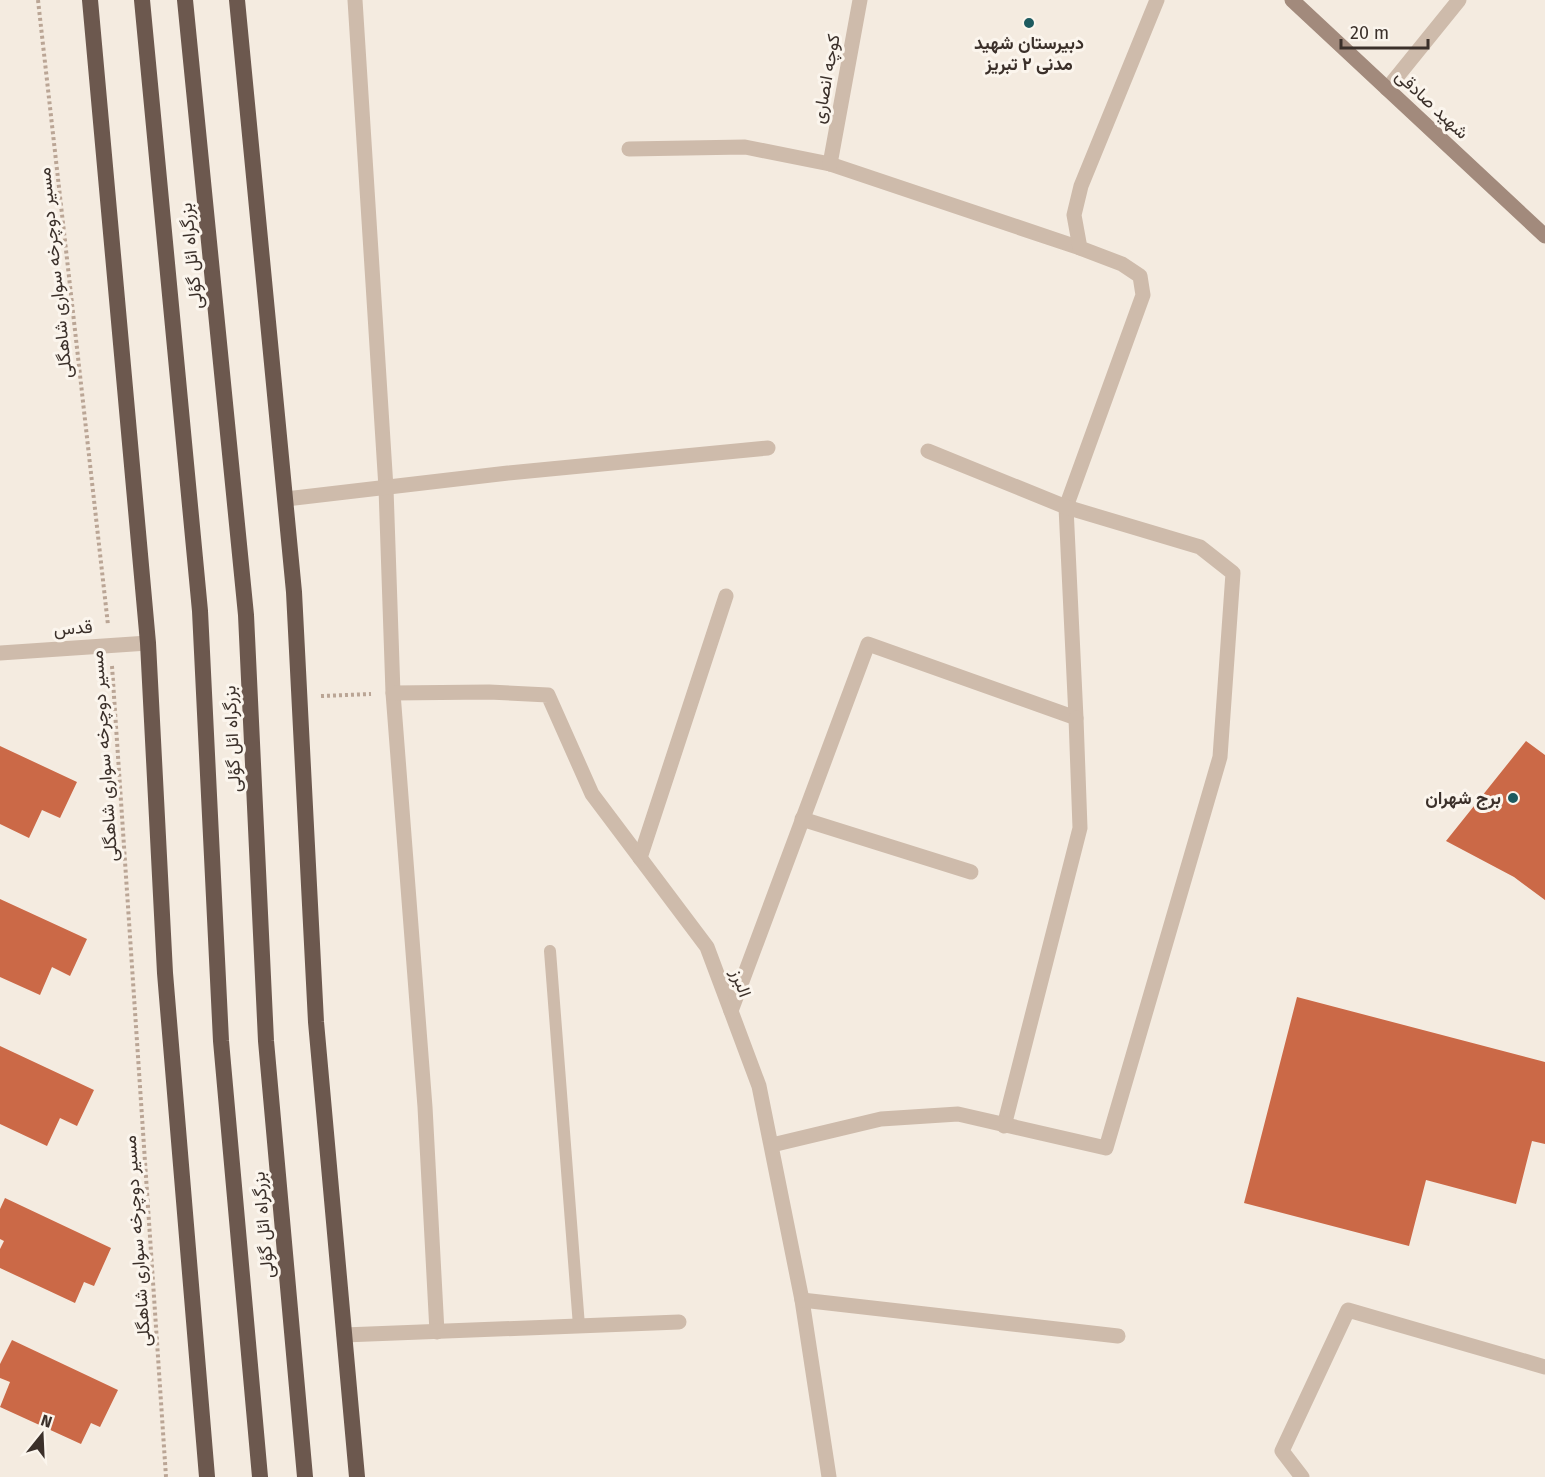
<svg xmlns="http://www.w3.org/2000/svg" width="1545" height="1477" viewBox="0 0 1545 1477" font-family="'Fira Sans',Vazirmatn,sans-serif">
  <rect width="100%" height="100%" fill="#f4ebe0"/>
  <g fill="#cb6947">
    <path d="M 1526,741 L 1545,755 L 1545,900 L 1514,877 L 1446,841 Z"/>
    <path d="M 0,746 L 77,782 L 60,818 L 42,810 L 29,838 L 0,824 Z"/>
    <path d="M 0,899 L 87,939 L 70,976 L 52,967 L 40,995 L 0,977 Z"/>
    <path d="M 1297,997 L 1545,1062 L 1545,1144 L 1532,1141 L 1516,1204 L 1426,1180 L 1409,1246 L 1244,1203 Z"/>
    <path d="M 0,1046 L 94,1090 L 77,1126 L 60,1118 L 47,1146 L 0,1124 Z"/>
    <path d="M 5,1198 L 111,1248 L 94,1286 L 84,1282 L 75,1303 L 0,1268 L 0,1249 L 4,1241 L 0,1239 L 0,1209 Z"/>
    <path d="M 12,1340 L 118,1390 L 100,1427 L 91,1423 L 81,1444 L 0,1407 L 10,1382 L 0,1378 L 0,1364 Z"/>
  </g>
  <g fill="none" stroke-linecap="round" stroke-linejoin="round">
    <g stroke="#baa595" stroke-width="4" stroke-dasharray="3 3" stroke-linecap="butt">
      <path d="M 38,0 L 108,625"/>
      <path d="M 112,666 L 166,1477"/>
      <path d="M 321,696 L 371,694"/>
    </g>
    <path stroke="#cebbab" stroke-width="12" d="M 550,951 L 579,1326"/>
    <g stroke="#cebbab" stroke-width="15">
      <path d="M 355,0 L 386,488 L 393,693 L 425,1107 L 437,1332"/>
      <path d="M 1387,89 L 1459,0"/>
      <path d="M 629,149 L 745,147 L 830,164 L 1080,248"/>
      <path d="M 830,164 L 860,0"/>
      <path d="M 286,499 L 508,473 L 768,448"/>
      <path d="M 0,653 L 148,643"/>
      <path d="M 393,693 L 489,692 L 548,695 L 592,794 L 707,947 L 759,1086 L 802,1300 L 829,1477"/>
      <path d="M 802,819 L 971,872"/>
      <path d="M 640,858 L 726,596"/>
      <path d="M 731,1011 L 868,644 L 1076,718 L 1066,507 L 1143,295 L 1140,276 L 1122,264 L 1080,248 L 1074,215 L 1081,186 L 1157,0"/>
      <path d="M 1004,1126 L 1080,828 L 1076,718"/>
      <path d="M 772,1145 L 881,1119 L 958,1114 L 1106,1148 L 1220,757 L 1233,573 L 1200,547 L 1066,507 L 928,451"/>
      <path d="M 802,1300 L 1118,1336"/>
      <path d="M 344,1335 L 679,1322"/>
      <path d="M 1302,1477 L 1282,1451 L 1348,1310 L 1545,1367"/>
    </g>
    <path stroke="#a28a7c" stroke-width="15" d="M 1292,0 L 1545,236"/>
    <g stroke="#6c584e" stroke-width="16">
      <path d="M 90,0 L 148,643 L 165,973 L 207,1477"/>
      <path d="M 142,0 L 200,611 L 221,1041 L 260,1477"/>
      <path d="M 185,0 L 246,615 L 266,1041 L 305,1477"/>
      <path d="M 237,0 L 294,592 L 316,1022 L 357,1477"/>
    </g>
  </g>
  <g fill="#1d5a5f" stroke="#fbf5ed" stroke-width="2">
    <circle cx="1029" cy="23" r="6"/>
    <circle cx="1513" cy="798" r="6"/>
  </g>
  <g text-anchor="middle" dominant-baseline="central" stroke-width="6" stroke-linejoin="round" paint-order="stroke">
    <g font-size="18" font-weight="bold" fill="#3b302a" stroke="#fbf5ed">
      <text x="1029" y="43">دبیرستان شهید<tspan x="1029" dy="21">مدنی ۲ تبریز</tspan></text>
      <text x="1501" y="798" text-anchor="end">برج شهران</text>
    </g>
    <g font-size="18" fill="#3b302a" stroke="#fbf5ed">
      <text transform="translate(826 79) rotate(-80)">کوچه انصاری</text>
      <text transform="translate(1432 104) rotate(43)">شهید صادقی</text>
      <text transform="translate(191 256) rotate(-96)">بزرگراه ائل گؤلی</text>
      <text transform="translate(55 273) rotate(-96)">مسیر دوچرخه سواری شاهگلی</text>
      <text transform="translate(73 628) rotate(-4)">قدس</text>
      <text transform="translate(232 739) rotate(-93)">بزرگراه ائل گؤلی</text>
      <text transform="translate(104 756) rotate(-94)">مسیر دوچرخه سواری شاهگلی</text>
      <text transform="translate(741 983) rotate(70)">البرز</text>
      <text transform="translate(263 1225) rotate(-95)">بزرگراه ائل گؤلی</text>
      <text transform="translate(137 1241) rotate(-94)">مسیر دوچرخه سواری شاهگلی</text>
    </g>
  </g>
  <g transform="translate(42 1435) rotate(18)" stroke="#fbf5ed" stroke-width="4.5" paint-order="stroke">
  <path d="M0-4.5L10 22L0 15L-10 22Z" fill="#3b302a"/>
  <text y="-9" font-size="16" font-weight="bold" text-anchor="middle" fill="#3b302a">N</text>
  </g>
  <path d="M1341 39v9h87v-9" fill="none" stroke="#3b302a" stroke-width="3"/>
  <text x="1350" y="39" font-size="18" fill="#3b302a" stroke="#fbf5ed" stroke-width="4.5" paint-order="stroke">20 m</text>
</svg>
